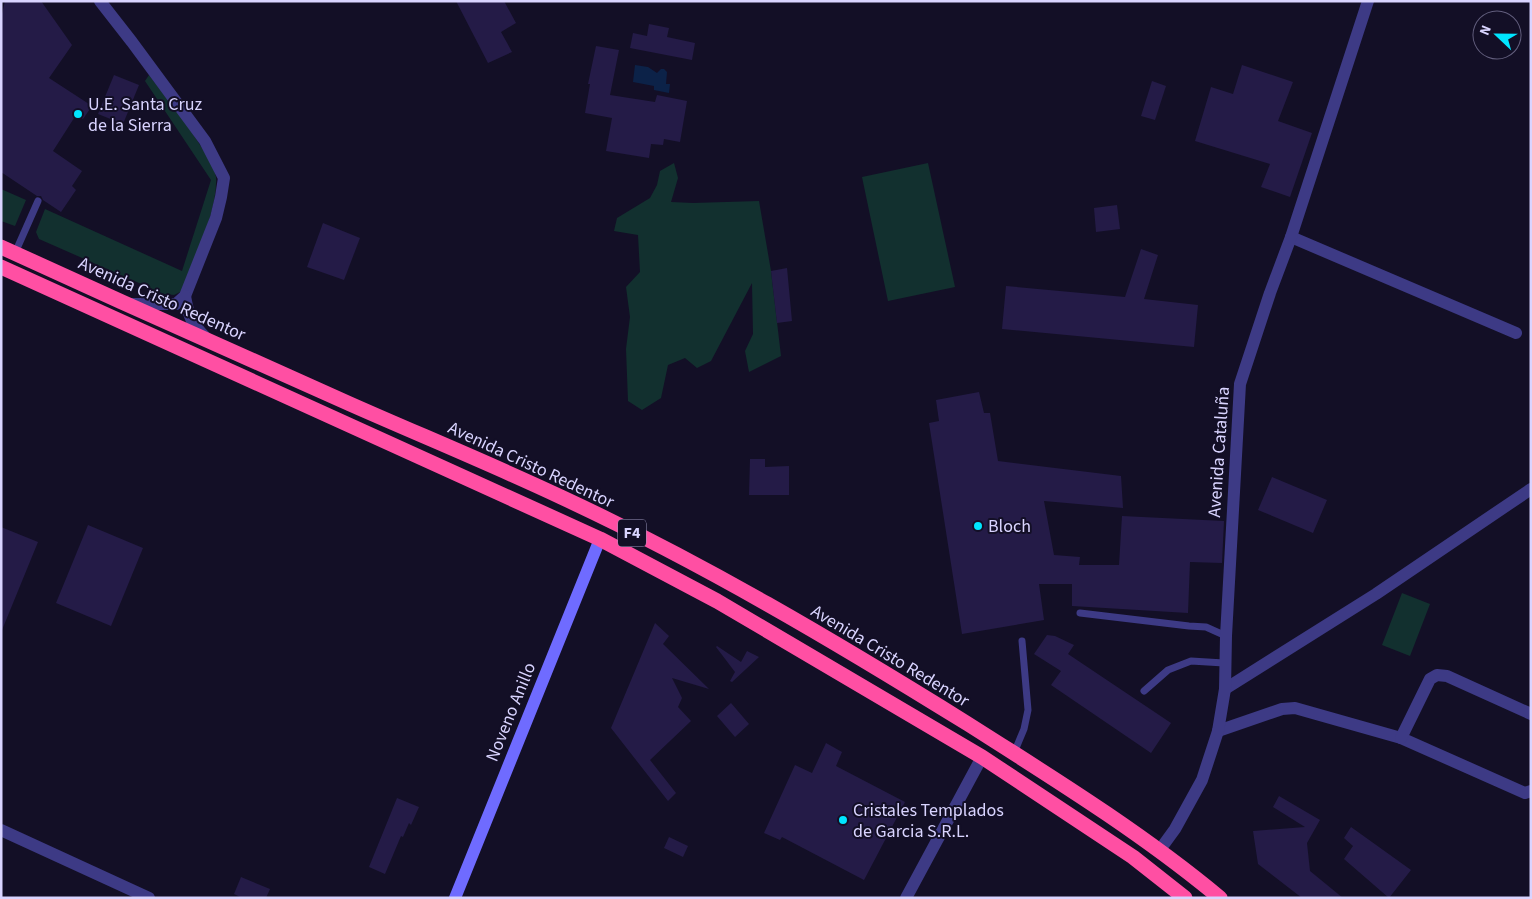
<svg xmlns="http://www.w3.org/2000/svg" width="1532" height="899" viewBox="0 0 1532 899" font-family="'Source Sans 3',sans-serif">
  <rect width="100%" height="100%" fill="#130f26"/>
  <g fill="#12302f">
    <path d="M 149,75 C 163,94 214,157 216,177 C 218,211 194,259 182,291 L 174,295 L 164,294 L 39,239 L 36,232 L 45,209 L 182,271 L 211,180 L 145,81 Z"/>
    <path d="M 674,163 L 678,178 L 671,202 L 693,203 L 759,201 L 771,271 L 781,356 L 749,372 L 745,351 L 753,334 L 752,283 L 711,361 L 697,368 L 685,358 L 668,365 L 661,398 L 642,410 L 628,401 L 626,349 L 630,317 L 626,287 L 640,272 L 638,235 L 614,231 L 617,218 L 650,198 L 657,185 L 660,171 Z"/>
    <path d="M 928,163 L 955,287 L 888,301 L 862,177 Z"/>
    <path d="M 1,189 L 26,200 L 15,226 L 1,221 Z"/>
    <path d="M 1402,593 L 1430,604 L 1410,656 L 1382,645 Z"/>
  </g>
  <path fill="#0c2248" d="M 635,65 L 648,67 L 657,73 L 661,69 L 664,69 L 667,72 L 666,84 L 670,84 L 669,93 L 654,90 L 654,86 L 633,82 Z"/>
  <g fill="#241b47">
    <path d="M 5,1 L 41,1 L 72,45 L 49,78 L 92,106 L 83,119 L 76,115 L 53,151 L 82,171 L 72,186 L 76,190 L 61,212 L 43,200 L 41,196 L 37,196 L 1,172 L 1,18 Z"/>
    <path d="M 456,1 L 504,1 L 516,23 L 501,32 L 512,52 L 488,63 Z"/>
    <path d="M 649,24 L 669,28 L 667,37 L 695,43 L 692,60 L 630,48 L 633,33 L 647,36 Z"/>
    <path d="M 596,46 L 619,50 L 610,95 L 655,102 L 657,95 L 687,101 L 680,142 L 664,139 L 663,145 L 651,144 L 649,158 L 606,151 L 612,118 L 585,113 L 590,84 L 588,84 Z"/>
    <path d="M 1242,65 L 1293,82 L 1278,121 L 1312,133 L 1290,197 L 1261,187 L 1270,164 L 1195,141 L 1211,87 L 1233,94 Z"/>
    <path d="M 114,75 L 139,85 L 123,124 L 98,114 Z"/>
    <path d="M 1152,81 L 1166,86 L 1155,120 L 1141,116 Z"/>
    <path d="M 1117,205 L 1120,229 L 1096,232 L 1094,208 Z"/>
    <path d="M 323,223 L 360,238 L 344,280 L 307,267 Z"/>
    <path d="M 1141,249 L 1158,255 L 1144,299 L 1198,305 L 1194,347 L 1002,329 L 1006,286 L 1125,297 Z"/>
    <path d="M 787,268 L 792,321 L 777,323 L 771,271 Z"/>
    <path d="M 979,392 L 984,413 L 990,413 L 998,461 L 1121,476 L 1123,508 L 1044,501 L 1054,555 L 1080,557 L 1079,565 L 1119,565 L 1122,516 L 1224,521 L 1222,563 L 1190,562 L 1188,613 L 1072,606 L 1072,584 L 1039,584 L 1044,620 L 962,634 L 929,423 L 939,421 L 936,400 Z"/>
    <path d="M 750,459 L 765,459 L 765,467 L 789,466 L 789,495 L 749,495 Z"/>
    <path d="M 1272,477 L 1327,500 L 1313,533 L 1258,510 Z"/>
    <path d="M 88,525 L 143,548 L 111,626 L 56,603 Z"/>
    <path d="M 1,527 L 38,542 L 2,630 L 1,630 Z"/>
    <path d="M 655,623 L 669,636 L 663,644 L 709,689 L 672,678 L 682,698 L 678,707 L 691,721 L 650,760 L 676,793 L 668,801 L 611,728 Z"/>
    <path d="M 1047,635 L 1055,636 L 1074,645 L 1068,654 L 1171,723 L 1151,753 L 1051,685 L 1061,671 L 1034,654 Z"/>
    <path d="M 717,646 L 741,662 L 747,651 L 759,657 L 732,682 L 730,681 L 735,672 L 716,647 Z"/>
    <path d="M 731,703 L 749,724 L 735,737 L 717,716 Z"/>
    <path d="M 826,743 L 842,752 L 836,766 L 905,802 L 864,880 L 782,837 L 780,840 L 764,833 L 795,765 L 812,773 Z"/>
    <path d="M 1279,796 L 1320,820 L 1307,843 L 1310,871 L 1343,898 L 1302,898 L 1258,864 L 1253,831 L 1305,827 L 1273,807 Z"/>
    <path d="M 397,798 L 419,807 L 411,825 L 409,823 L 403,837 L 401,836 L 385,874 L 369,867 Z"/>
    <path d="M 1351,827 L 1411,870 L 1389,898 L 1344,859 L 1353,846 L 1344,838 Z"/>
    <path d="M 669,837 L 688,846 L 683,857 L 664,848 Z"/>
    <path d="M 241,877 L 270,889 L 266,898 L 242,898 L 234,894 Z"/>
  </g>
  <g fill="none" stroke-linecap="round" stroke-linejoin="round">
    <g stroke="#3d3a85" stroke-width="7">
      <path d="M 15,253 L 38,201"/>
      <path d="M 1080,613 L 1189,626 L 1206,627 L 1226,636"/>
      <path d="M 1144,691 L 1168,670 L 1191,661 L 1224,663"/>
      <path d="M 1014,753 L 1024,729 L 1028,710 L 1022,641"/>
    </g>
    <g stroke="#3d3a85" stroke-width="12">
      <path d="M 100,1 L 132,42 L 205,141 L 224,178 L 221,197 L 216,218 L 185,296 L 176,304 L 129,304"/>
      <path d="M 1291,237 L 1516,333"/>
      <path d="M 185,296 C 189,318 191,323 207,339"/>
      <path d="M 1225,689 L 1376,594 L 1531,489"/>
      <path d="M 1218,731 L 1282,709 L 1295,708 L 1401,738 L 1525,793 L 1531,791"/>
      <path d="M 1401,738 L 1430,679 L 1437,675 L 1447,676 L 1531,714"/>
      <path d="M 1,830 L 149,898"/>
      <path d="M 1159,851 L 1175,829 L 1202,780 L 1218,731 L 1225,689 L 1226,636 L 1240,384 L 1270,293 L 1291,237 L 1368,1"/>
      <path d="M 906,898 L 982,757"/>
    </g>
    <path stroke="#6f6bff" stroke-width="12" d="M 455,898 L 600,539"/>
    <g stroke="#ff4fa3" stroke-width="15">
      <path d="M 1,247 C 117,300 234,353 350,404 C 420,435 491,464 561,497 C 701,562 836,642 968,724 C 1053,778 1142,833 1220,898"/>
      <path d="M 1,267 L 600,539 L 717,601 L 982,757 L 1133,857 L 1185,898"/>
    </g>
  </g>
  <g fill="#00e5ff" stroke="#130f26" stroke-width="2">
    <circle cx="78" cy="114" r="5"/>
    <circle cx="978" cy="526" r="5"/>
    <circle cx="843" cy="820" r="5"/>
  </g>
  <g text-anchor="middle" dominant-baseline="central" stroke-width="4" stroke-linejoin="round" paint-order="stroke">
    <rect fill="#130f26" stroke="#9e99be" stroke-width="1" x="618" y="519.5" width="28" height="27" rx="4"/>
    <g font-size="16" font-weight="bold" fill="#d9d4ff">
      <text x="632" y="533">F4</text>
    </g>
    <g font-size="18" fill="#d9d4ff" stroke="#130f26" text-anchor="start">
      <text x="88" y="104">U.E. Santa Cruz<tspan x="88" dy="21">de la Sierra</tspan></text>
      <text x="988" y="526">Bloch</text>
      <text x="853" y="810">Cristales Templados<tspan x="853" dy="21">de Garcia S.R.L.</tspan></text>
    </g>
    <g font-size="18" fill="#d9d4ff" stroke="#130f26">
      <text transform="translate(162 299) rotate(24)">Avenida Cristo Redentor</text>
      <text transform="translate(1219 452) rotate(-86)">Avenida Cataluña</text>
      <text transform="translate(531 465) rotate(25)">Avenida Cristo Redentor</text>
      <text transform="translate(890 656) rotate(31)">Avenida Cristo Redentor</text>
      <text transform="translate(511 712) rotate(-68)">Noveno Anillo</text>
    </g>
  </g>
  <rect width="1532" height="899" fill="none" stroke="#d9d4ff" stroke-width="5"/>
  <g transform="translate(1497 35) rotate(292)"><circle r="24" fill="#130f26" stroke="#625e7d"/>
  <path d="M0-4L9 19L0 12L-9 19Z" fill="#00e5ff"/>
  <text y="-8" font-size="14" font-weight="bold" text-anchor="middle" fill="#d9d4ff">N</text>
  </g>
</svg>
